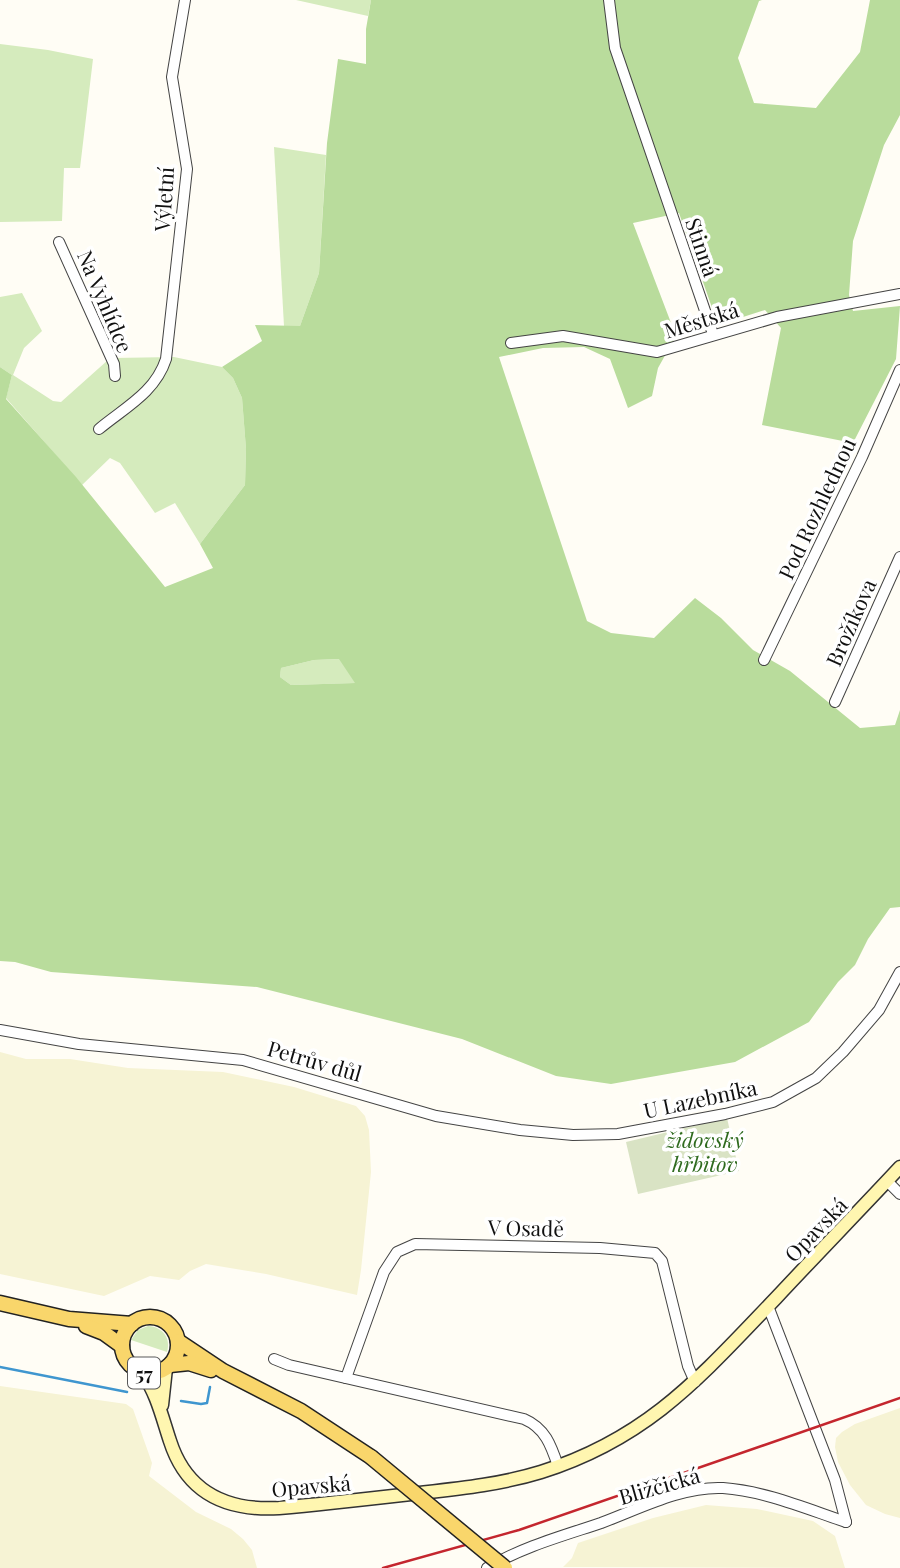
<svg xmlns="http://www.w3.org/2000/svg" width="900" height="1568" viewBox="0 0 900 1568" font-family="'Playfair Display',serif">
  <rect width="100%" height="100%" fill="#fffdf5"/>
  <g fill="#f6f3d4">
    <path d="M 0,1052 L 26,1059 L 70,1059 L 128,1068 L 223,1072 L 294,1087 L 356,1106 L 365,1116 L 369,1130 L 371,1172 L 361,1270 L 357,1295 L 266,1274 L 206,1264 L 190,1271 L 179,1280 L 150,1276 L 104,1296 L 0,1274 Z"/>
    <path d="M 0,1386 L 126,1404 L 133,1409 L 152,1463 L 149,1476 L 196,1512 L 231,1529 L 243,1539 L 252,1550 L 257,1568 L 0,1568 Z"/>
    <path d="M 900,1408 L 900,1518 L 885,1514 L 866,1505 L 850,1485 L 838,1462 L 835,1447 L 836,1438 L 842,1432 L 855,1424 Z"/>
    <path d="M 706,1505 L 757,1509 L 813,1521 L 835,1536 L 845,1568 L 563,1567 L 572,1558 L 578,1543 L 653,1518 Z"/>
  </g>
  <g fill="#d5ebbd">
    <path d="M 296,0 L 371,0 L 368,16 Z"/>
    <path d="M 0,44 L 48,50 L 93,59 L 80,168 L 64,168 L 62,221 L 0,222 Z"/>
    <path d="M 274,147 L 326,155 L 319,273 L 300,326 L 284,326 Z"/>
    <path d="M 22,293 L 42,331 L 24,348 L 13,375 L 53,401 L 61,402 L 108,360 L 114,358 L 174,357 L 222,367 L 233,378 L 242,398 L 246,449 L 245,485 L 200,544 L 175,503 L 155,513 L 120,463 L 110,458 L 82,485 L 6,398 L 12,375 L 0,367 L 0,297 Z"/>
    <path d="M 340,659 L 356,683 L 291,685 L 280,677 L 281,668 L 314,660 Z"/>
    <path d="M 148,1326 C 163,1327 171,1338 167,1352 L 131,1340 L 138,1330 Z"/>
  </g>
  <path fill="#b9dc9c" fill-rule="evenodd" d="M 371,0 L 762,0 L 759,1 L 738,58 L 754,103 L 816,108 L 860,52 L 870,0 L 900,0 L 900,115 L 884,145 L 853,241 L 849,295 L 853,311 L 900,306 L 896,359 L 853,443 L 762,425 L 781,328 L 765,310 L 718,325 L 679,213 L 633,223 L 676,336 L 658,368 L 652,396 L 628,408 L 610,359 L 584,347 L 543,348 L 499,357 L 587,621 L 611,633 L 654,638 L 695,598 L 721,618 L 753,650 L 790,671 L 860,728 L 895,725 L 900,710 L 900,907 L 890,908 L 868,939 L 855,965 L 838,982 L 809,1022 L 735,1062 L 611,1084 L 556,1076 L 462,1039 L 257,987 L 51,972 L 15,962 L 0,961 L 0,367 L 12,375 L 6,399 L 76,477 L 165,587 L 213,568 L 200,544 L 245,485 L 246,449 L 242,398 L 233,378 L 222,367 L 262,341 L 255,325 L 300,326 L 319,273 L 327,143 L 338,59 L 366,64 L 366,29 ZM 339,659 L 355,683 L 291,685 L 280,677 L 281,668 L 314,660 Z"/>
  <path fill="#d9e3c4" d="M 727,1118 L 739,1171 L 638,1194 L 626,1142 Z"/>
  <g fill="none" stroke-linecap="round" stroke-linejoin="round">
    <g stroke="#3f96cf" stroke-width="2.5">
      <path d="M 0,1367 L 127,1392"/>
      <path d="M 181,1401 L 201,1404 L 207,1403 L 210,1387"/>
    </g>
    <defs>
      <g id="street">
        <path d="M 609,0 L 615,48 L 713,334"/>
        <path d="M 59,242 L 114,364 L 115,376"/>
        <path d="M 511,343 L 563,336 L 657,352 L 777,317 L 900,294"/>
        <path d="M 99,429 C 124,408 155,393 166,359 L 187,169 L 172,77 L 185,0"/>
        <path d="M 764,660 L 862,457 L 900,370"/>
        <path d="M 835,702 L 900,557"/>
        <path d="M 0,1030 L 79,1044 L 243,1060 L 436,1116 L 520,1130 L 573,1135 L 618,1134 L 725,1114 L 773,1102 L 816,1078 L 843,1052 L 879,1010 L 900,972"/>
        <path d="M 887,1181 L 900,1194"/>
        <path d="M 768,1306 L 835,1480 L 846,1522"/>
        <path d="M 274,1359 L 289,1365 L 524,1419 C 545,1428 551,1445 558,1466"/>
        <path d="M 346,1378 L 384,1272 L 397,1252 L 415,1244 L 600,1248 L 655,1253 L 662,1261 L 688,1366 L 695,1382"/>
        <path d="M 487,1568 C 522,1547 562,1536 601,1523 C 639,1509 682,1486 723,1488 C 765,1491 807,1509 846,1522"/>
      </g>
      <g id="secondary">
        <path d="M 142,1372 C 157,1394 162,1417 170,1441 C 187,1494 228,1511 279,1508 C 323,1504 367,1499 411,1494 C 455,1489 499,1485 541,1472 C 649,1438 701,1376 776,1298 C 817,1254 859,1211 900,1167"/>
        <path d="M 162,1405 L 166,1368"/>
      </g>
      <g id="primary">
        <path d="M 0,1303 L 69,1319 L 132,1324"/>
        <circle cx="150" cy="1345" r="28"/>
        <path d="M 86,1326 L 104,1333 L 122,1346"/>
        <path d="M 178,1341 L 223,1371 L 301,1411 L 371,1457"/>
        <path d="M 170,1365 L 189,1363 L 211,1370"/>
      </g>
    </defs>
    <use href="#street" stroke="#444" stroke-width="12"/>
    <use href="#secondary" stroke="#333" stroke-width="15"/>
    <use href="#primary" stroke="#222" stroke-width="17"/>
    <use href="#street" stroke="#fff" stroke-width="10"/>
    <use href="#secondary" stroke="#fff6b0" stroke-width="12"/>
    <use href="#primary" stroke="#f9d66b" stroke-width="14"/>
    <path stroke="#c4262e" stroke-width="2.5" d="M 383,1568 L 519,1530 L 900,1398"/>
    <defs>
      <path id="primary-bridge" d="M 371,1457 L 505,1568"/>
    </defs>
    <use href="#primary-bridge" stroke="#222" stroke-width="17" stroke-linecap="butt"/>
    <use href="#primary-bridge" stroke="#f9d66b" stroke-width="14"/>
  </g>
  <g text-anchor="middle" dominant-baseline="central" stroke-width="7" stroke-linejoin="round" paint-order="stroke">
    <rect fill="#fff" stroke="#585858" stroke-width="2" x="128" y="1357.5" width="32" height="31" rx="5"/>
    <g font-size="19" font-weight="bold" fill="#111">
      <text x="144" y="1373">57</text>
    </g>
    <g font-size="21" fill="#111" stroke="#fff">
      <text transform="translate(163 199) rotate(-86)">Výletní</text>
      <text transform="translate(703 247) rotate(71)">Stinná</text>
      <text transform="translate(106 301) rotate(67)">Na Vyhlídce</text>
      <text transform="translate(701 319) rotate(-17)">Městská</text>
      <text transform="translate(816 508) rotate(-65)">Pod Rozhlednou</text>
      <text transform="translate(850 622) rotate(-66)">Brožíkova</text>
      <text transform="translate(315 1060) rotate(16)">Petrův důl</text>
      <text transform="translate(700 1098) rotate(-12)">U Lazebníka</text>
      <text transform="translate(526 1227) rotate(1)">V Osadě</text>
      <text transform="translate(815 1229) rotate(-46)">Opavská</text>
      <text transform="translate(311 1485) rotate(-5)">Opavská</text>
      <text transform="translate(659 1485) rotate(-16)">Bližčická</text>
    </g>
    <g font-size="21" font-style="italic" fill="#2f6b1f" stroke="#fff">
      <text x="705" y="1139">židovský<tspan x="705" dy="24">hřbitov</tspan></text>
    </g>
  </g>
</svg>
